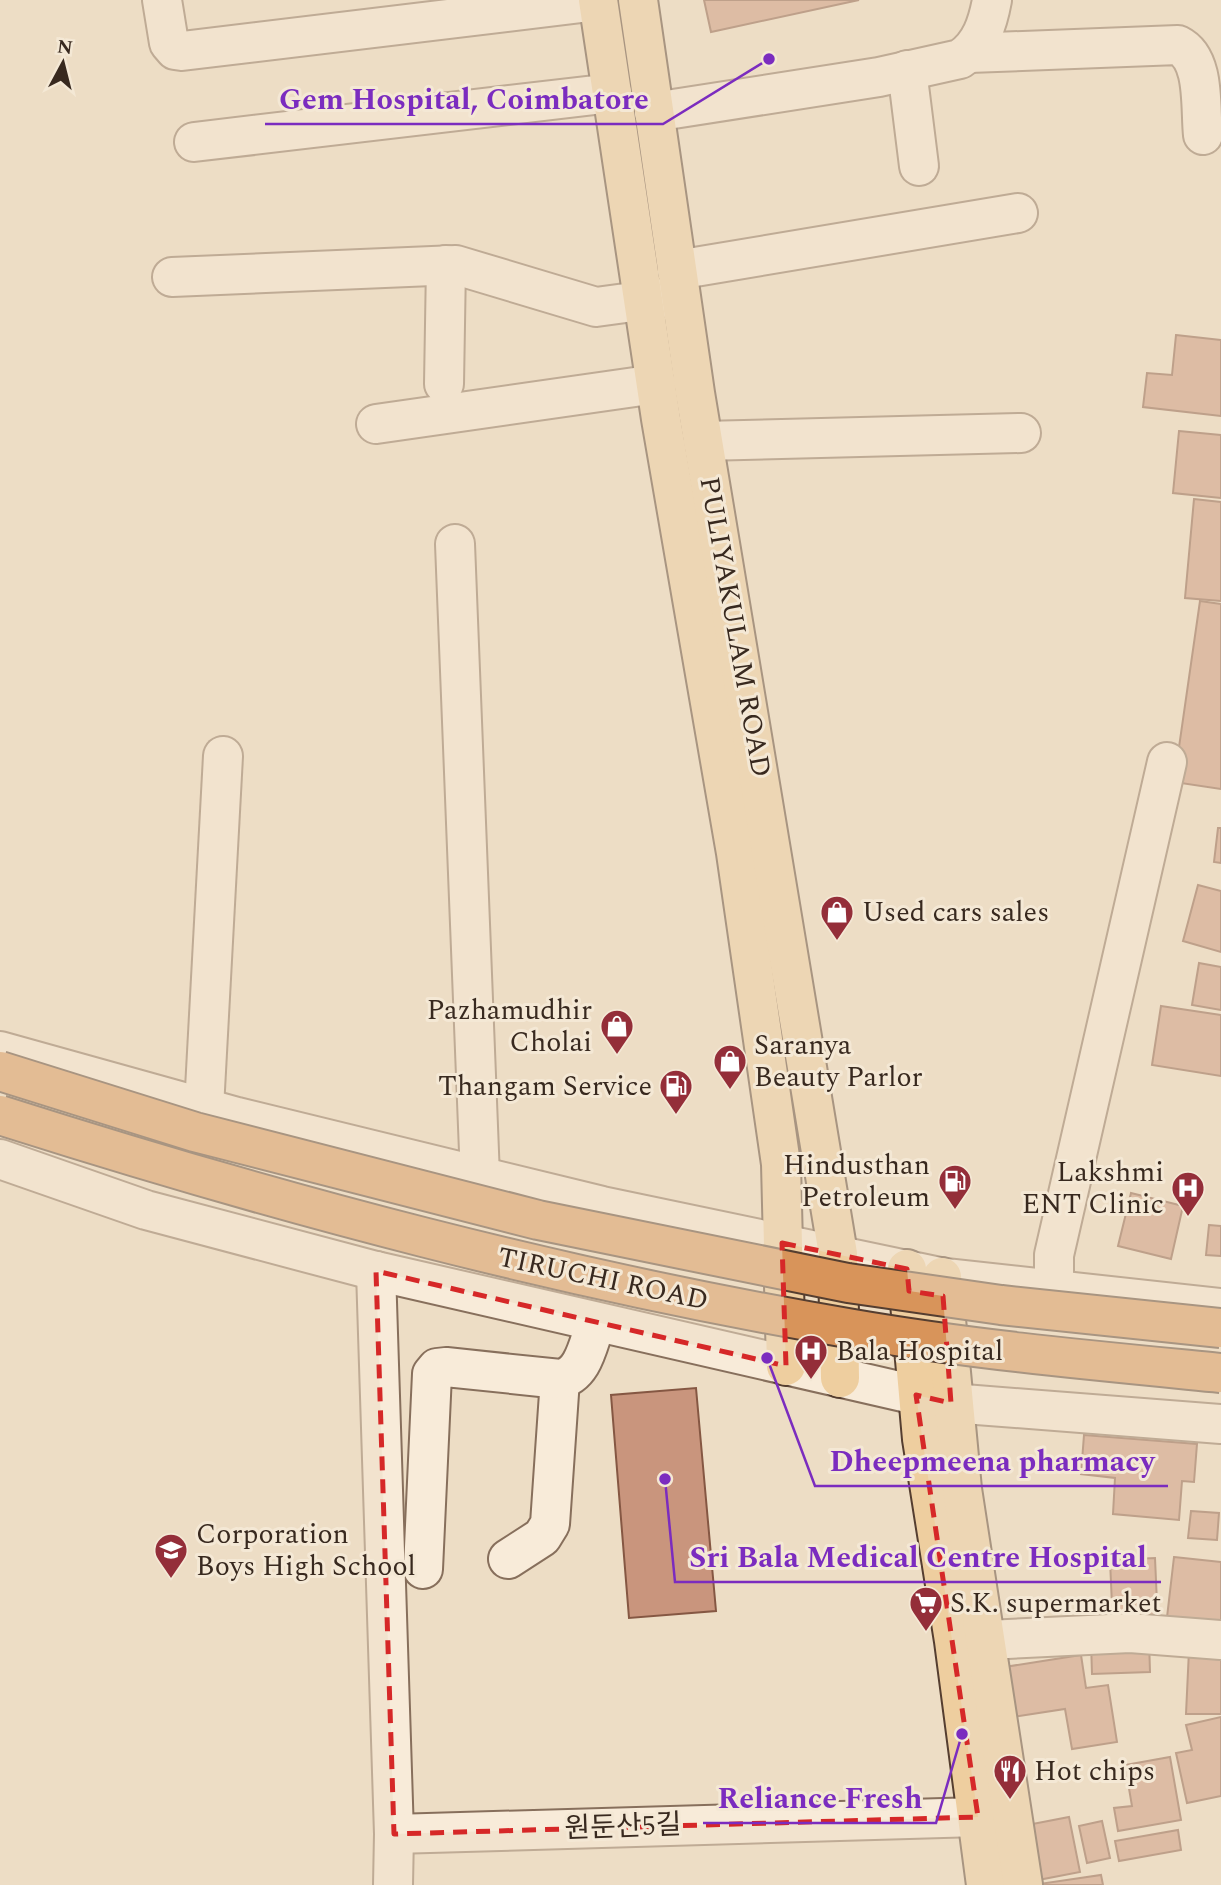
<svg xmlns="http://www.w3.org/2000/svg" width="1221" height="1885" viewBox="0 0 1221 1885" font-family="Spectral,'Noto Sans KR',serif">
  <rect width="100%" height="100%" fill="#edddc5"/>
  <g fill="#c9957d" stroke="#855743" stroke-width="2">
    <path d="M 704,0 L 859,0 L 711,32 Z"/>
    <path d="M 1176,335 L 1221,340 L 1221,416 L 1143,407 L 1147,373 L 1172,375 Z"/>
    <path d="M 1179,431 L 1221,435 L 1221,498 L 1173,493 Z"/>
    <path d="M 1194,499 L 1221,502 L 1221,601 L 1185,598 Z"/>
    <path d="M 1200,601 L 1221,604 L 1221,789 L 1174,782 Z"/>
    <path d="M 1218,828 L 1221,828 L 1221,863 L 1214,862 Z"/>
    <path d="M 1198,885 L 1221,891 L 1221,952 L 1183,941 Z"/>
    <path d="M 1199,963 L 1221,967 L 1221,1010 L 1192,1005 Z"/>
    <path d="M 1161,1006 L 1221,1015 L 1221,1076 L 1152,1065 Z"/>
    <path d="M 1131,1193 L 1183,1206 L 1171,1259 L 1118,1246 Z"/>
    <path d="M 1209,1225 L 1221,1226 L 1221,1256 L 1206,1255 Z"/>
    <path d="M 696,1388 L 716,1611 L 629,1618 L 611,1395 Z"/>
    <path d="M 1084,1435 L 1197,1444 L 1194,1482 L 1182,1481 L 1179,1520 L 1113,1514 L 1115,1478 L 1081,1474 Z"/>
    <path d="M 1191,1511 L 1219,1513 L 1217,1540 L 1188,1538 Z"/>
    <path d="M 1174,1557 L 1221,1562 L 1221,1633 L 1166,1626 Z"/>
    <path d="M 1155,1558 L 1158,1626 L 1113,1628 L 1110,1560 Z"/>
    <path d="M 1149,1640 L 1150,1672 L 1092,1674 L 1091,1642 Z"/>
    <path d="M 1189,1650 L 1221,1651 L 1221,1714 L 1186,1714 Z"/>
    <path d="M 1081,1655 L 1086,1688 L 1108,1685 L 1117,1742 L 1072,1749 L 1065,1709 L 1006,1718 L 998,1668 Z"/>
    <path d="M 1221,1717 L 1221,1796 L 1187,1803 L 1176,1753 L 1192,1750 L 1186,1725 Z"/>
    <path d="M 1170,1757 L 1181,1820 L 1118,1831 L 1114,1808 L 1132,1806 L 1125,1765 Z"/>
    <path d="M 1069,1817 L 1080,1872 L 1033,1881 L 1022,1826 Z"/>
    <path d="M 1102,1821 L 1110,1858 L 1087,1863 L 1079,1826 Z"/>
    <path d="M 1178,1830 L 1181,1850 L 1119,1861 L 1115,1841 Z"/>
    <path d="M 1101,1875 L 1103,1885 L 1039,1885 L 1039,1884 Z"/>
  </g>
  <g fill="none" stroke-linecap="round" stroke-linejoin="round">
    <defs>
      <g id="minor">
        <path d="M 162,0 L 169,43 L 175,50 L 182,51 L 598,1"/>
        <path d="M 969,53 L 1178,45 C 1206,59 1200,107 1203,135"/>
        <path d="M 907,70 L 919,166"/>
        <path d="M 654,112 L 879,77 L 960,59 C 981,46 988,22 992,0"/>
        <path d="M 194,142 L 612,93"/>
        <path d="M 677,270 L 1018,213"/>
        <path d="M 172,277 L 456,265 L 596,307 L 677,296"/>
        <path d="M 444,384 L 446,265"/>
        <path d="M 376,424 L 656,384"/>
        <path d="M 703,441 L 1021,433"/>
        <path d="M 455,544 L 480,1177"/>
        <path d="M 0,1051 L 237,1117 L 602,1206 L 945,1278 L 1221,1308"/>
        <path d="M 204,1108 L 223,756"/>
        <path d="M 0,1159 L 146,1210 L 376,1271 L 951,1403 L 1221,1424"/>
        <path d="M 376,1271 L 394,1834 L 393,1885"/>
        <path d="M 1054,1291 L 1054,1255 L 1167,762"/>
        <path d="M 508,1559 L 542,1537 L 550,1524 L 560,1379"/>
        <path d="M 423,1569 L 432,1374 L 437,1368 L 446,1367 L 560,1379 C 584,1375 588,1343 596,1323"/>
        <path d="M 987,1640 L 1130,1633 L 1221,1640"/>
        <path d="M 394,1834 L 978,1817"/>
      </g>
      <g id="major">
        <path d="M 598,0 L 661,419 L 736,853 L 781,1164 L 786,1366"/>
        <path d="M 638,0 L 695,393 L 838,1254 L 840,1378"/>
        <path d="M 907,1269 L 922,1439 L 954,1641 L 986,1885"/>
        <path d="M 942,1277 L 962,1489 L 1023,1885"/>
      </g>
    </defs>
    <use href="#minor" stroke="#876f5c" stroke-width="42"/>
    <use href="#major" stroke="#553e30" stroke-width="42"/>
    <use href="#minor" stroke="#f8ebd9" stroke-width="38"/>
    <use href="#major" stroke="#eece9f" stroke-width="38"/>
    <defs>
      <g id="highway-bridge">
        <path d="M 0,1071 L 195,1132 L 538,1220 L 848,1283 L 1001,1305 L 1221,1328"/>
        <path d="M 0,1115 C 280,1204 563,1280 853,1329 C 975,1350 1098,1361 1221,1373"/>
      </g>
    </defs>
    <use href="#highway-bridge" stroke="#553e30" stroke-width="42" stroke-linecap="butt"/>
    <use href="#highway-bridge" stroke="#d8945a" stroke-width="38"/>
  </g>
  <path d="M0 0H1221V1885H0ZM 782,1243 L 907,1269 L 909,1291 L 943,1296 L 951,1403 L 916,1395 L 978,1817 L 394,1834 L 376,1271 L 786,1366 Z" fill="#edddc5" fill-opacity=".55" fill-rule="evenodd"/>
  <path fill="none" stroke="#d62828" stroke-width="5" stroke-dasharray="14 9" stroke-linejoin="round" d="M 782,1243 L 907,1269 L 909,1291 L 943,1296 L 951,1403 L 916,1395 L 978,1817 L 394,1834 L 376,1271 L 786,1366 Z"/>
  <defs>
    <symbol id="shop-pin" viewBox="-11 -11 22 30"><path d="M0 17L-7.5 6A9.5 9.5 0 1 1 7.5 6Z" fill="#942e39" stroke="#f4e8d5"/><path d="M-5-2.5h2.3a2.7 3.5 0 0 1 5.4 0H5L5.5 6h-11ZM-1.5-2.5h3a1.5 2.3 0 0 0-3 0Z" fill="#fff"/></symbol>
    <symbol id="fuel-pin" viewBox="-11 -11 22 30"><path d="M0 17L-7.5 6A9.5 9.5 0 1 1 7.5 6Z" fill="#942e39" stroke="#f4e8d5"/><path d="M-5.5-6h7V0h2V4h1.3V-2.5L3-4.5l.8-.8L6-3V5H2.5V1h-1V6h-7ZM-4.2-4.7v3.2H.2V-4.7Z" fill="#fff"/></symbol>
    <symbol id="hospital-pin" viewBox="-11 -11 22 30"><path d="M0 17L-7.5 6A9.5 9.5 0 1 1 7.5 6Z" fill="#942e39" stroke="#f4e8d5"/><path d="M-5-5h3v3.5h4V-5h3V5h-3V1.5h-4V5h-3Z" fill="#fff"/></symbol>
    <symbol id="school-pin" viewBox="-11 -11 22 30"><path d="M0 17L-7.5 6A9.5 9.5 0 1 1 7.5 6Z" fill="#942e39" stroke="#f4e8d5"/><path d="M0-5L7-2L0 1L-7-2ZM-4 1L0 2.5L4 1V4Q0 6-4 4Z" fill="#fff"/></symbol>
    <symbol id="supermarket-pin" viewBox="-11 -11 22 30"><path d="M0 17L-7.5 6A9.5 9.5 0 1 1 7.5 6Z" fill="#942e39" stroke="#f4e8d5"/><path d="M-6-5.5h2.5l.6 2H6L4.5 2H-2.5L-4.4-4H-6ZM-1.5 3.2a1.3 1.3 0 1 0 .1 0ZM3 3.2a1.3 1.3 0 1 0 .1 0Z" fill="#fff"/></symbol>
    <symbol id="restaurant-pin" viewBox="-11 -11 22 30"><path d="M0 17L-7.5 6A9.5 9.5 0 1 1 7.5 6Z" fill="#942e39" stroke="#f4e8d5"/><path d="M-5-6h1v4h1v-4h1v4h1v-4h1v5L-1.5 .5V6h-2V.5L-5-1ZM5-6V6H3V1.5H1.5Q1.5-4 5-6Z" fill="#fff"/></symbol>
  </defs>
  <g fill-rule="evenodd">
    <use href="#shop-pin" x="818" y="893" width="38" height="52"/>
    <use href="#shop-pin" x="598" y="1007" width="38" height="52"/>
    <use href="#shop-pin" x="711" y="1042" width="38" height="52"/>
    <use href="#fuel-pin" x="657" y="1067" width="38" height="52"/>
    <use href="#fuel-pin" x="936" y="1162" width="38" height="52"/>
    <use href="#hospital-pin" x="1169" y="1169" width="38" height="52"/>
    <use href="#hospital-pin" x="792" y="1332" width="38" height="52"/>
    <use href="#school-pin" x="152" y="1531" width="38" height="52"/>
    <use href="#supermarket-pin" x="907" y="1584" width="38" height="52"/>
    <use href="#restaurant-pin" x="991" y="1752" width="38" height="52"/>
  </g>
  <g text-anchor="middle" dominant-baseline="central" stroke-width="6" stroke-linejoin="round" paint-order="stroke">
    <g font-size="28" fill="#38291f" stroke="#f4e8d5">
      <text transform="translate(735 627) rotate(80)">PULIYAKULAM ROAD</text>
      <text transform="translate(603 1279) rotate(12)">TIRUCHI ROAD</text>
      <text transform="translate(623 1827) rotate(-2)">원둔산5길</text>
    </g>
    <g font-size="28" fill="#38291f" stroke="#f4e8d5" text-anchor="start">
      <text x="862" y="912">Used cars sales</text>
      <text x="592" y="1010" text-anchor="end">Pazhamudhir<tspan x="592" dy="32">Cholai</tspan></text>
      <text x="754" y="1045">Saranya<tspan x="754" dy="32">Beauty Parlor</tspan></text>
      <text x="652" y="1086" text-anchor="end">Thangam Service</text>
      <text x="930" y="1165" text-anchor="end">Hindusthan<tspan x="930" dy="32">Petroleum</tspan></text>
      <text x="1164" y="1172" text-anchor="end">Lakshmi<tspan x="1164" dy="32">ENT Clinic</tspan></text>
      <text x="836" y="1351">Bala Hospital</text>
      <text x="196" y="1534">Corporation<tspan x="196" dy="32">Boys High School</tspan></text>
      <text x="950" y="1603">S.K. supermarket</text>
      <text x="1034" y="1771">Hot chips</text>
    </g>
  </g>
  <path fill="none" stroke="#7b2cbf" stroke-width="2.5" d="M769 59L663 124H265M767 1358L815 1486H1168M665 1479L675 1582H1161M962 1734L936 1823H703"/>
  <g fill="#7b2cbf" stroke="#f4e8d5" stroke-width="2.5">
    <circle cx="769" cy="59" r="7"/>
    <circle cx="767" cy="1358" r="7"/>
    <circle cx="665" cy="1479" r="7"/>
    <circle cx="962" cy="1734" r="7"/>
  </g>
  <g font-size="30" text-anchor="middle" font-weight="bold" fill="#7b2cbf" stroke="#f4e8d5" stroke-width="6" stroke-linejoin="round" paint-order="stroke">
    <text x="464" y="109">Gem Hospital, Coimbatore</text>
    <text x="992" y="1471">Dheepmeena pharmacy</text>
    <text x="918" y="1567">Sri Bala Medical Centre Hospital</text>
    <text x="820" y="1808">Reliance Fresh</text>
  </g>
  <g transform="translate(63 63) rotate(7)" stroke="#f4e8d5" stroke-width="5" paint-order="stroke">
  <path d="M0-5L12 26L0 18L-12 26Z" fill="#38291f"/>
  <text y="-10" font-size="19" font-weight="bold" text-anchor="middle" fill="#38291f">N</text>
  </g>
</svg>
